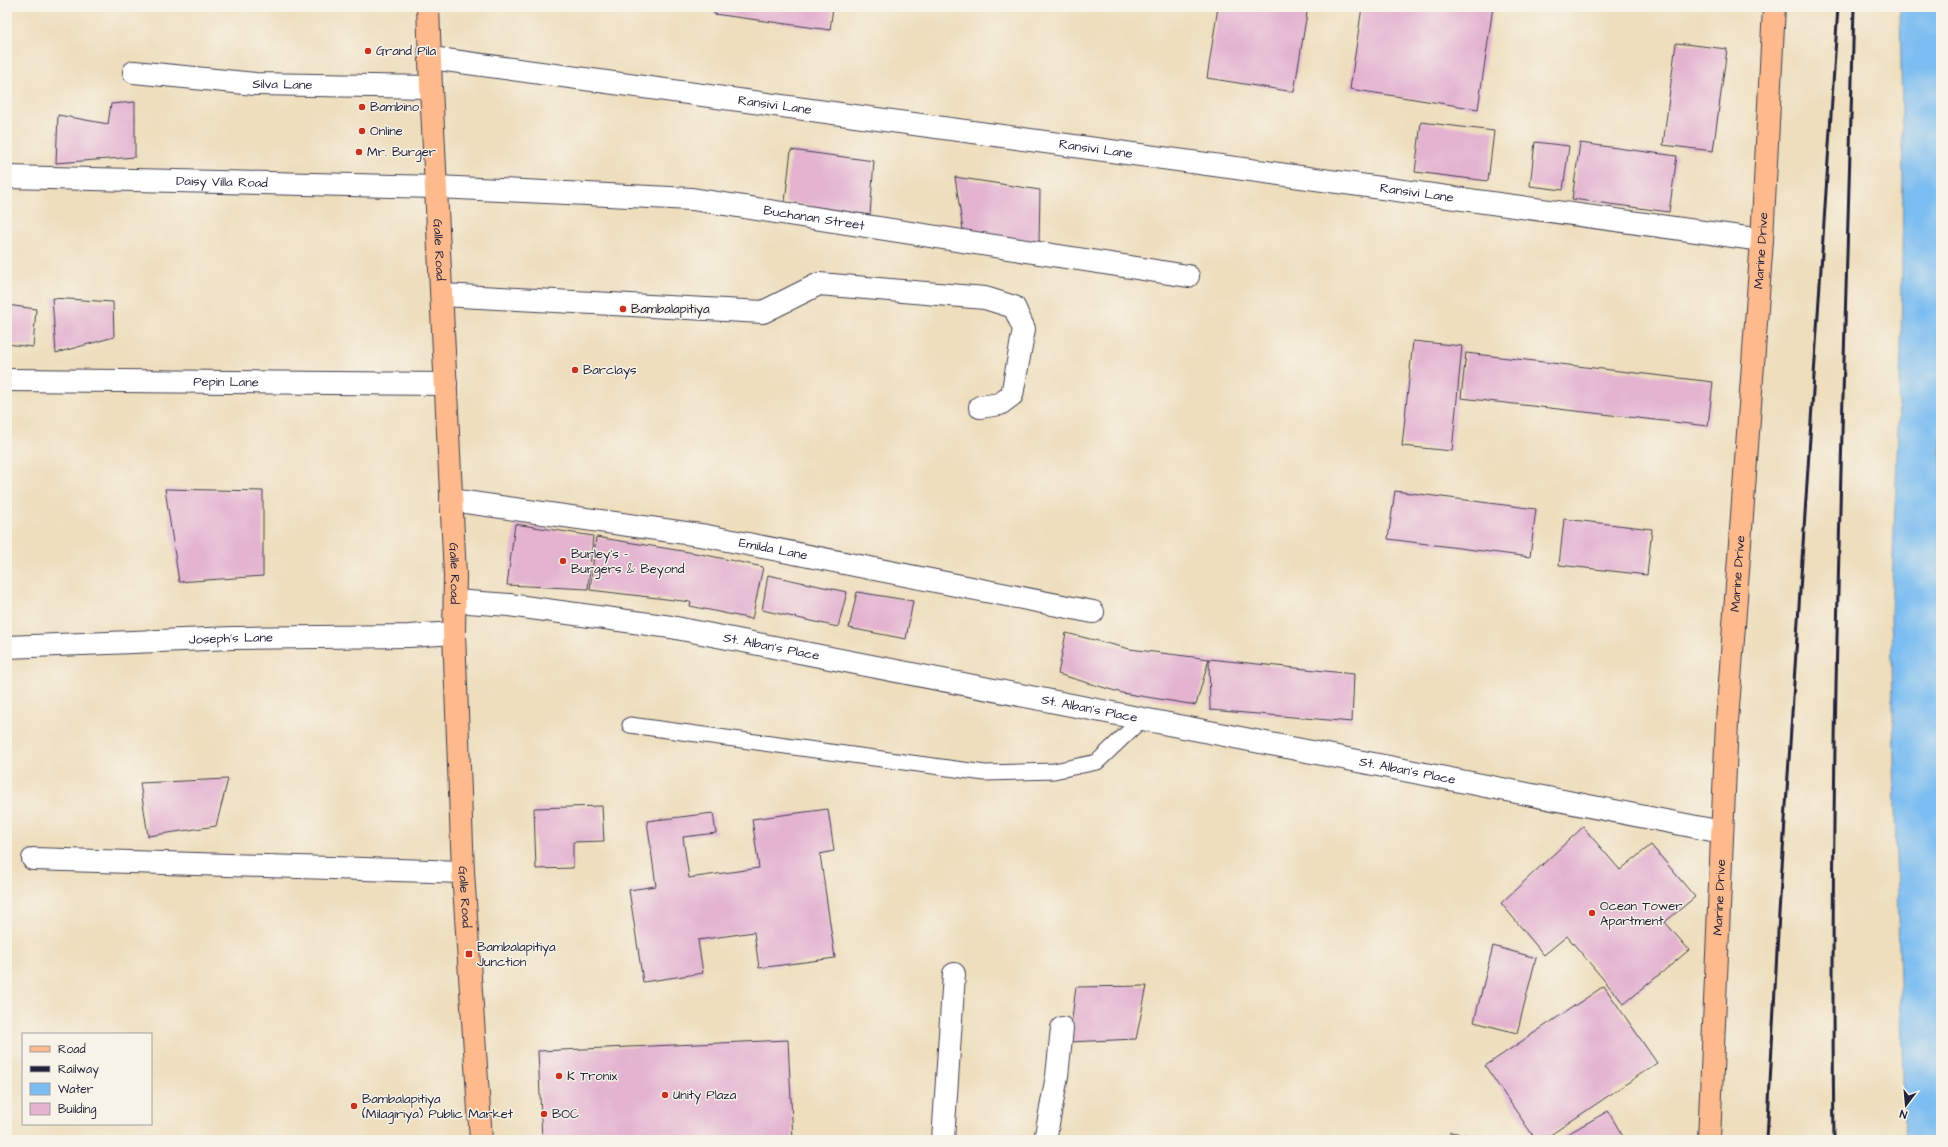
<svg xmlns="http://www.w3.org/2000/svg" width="1948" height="1147" viewBox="0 0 1948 1147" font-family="'Architects Daughter',sans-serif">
  <rect width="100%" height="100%" fill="#f7f3e8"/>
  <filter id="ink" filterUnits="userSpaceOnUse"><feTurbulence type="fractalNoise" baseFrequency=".025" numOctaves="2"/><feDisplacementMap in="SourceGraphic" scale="8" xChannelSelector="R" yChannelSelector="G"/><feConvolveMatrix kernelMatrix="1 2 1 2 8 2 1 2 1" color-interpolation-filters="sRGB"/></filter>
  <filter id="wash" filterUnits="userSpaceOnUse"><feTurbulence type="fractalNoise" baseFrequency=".012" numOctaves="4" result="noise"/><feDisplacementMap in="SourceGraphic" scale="16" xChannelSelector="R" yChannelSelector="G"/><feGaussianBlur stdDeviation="0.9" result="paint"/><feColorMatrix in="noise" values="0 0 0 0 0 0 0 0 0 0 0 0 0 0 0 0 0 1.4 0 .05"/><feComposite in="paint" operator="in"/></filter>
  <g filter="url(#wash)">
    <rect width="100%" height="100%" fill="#eedebd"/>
    <path fill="#7bbdf1" stroke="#4e7096" d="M 1900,7 L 1941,7 L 1941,1140 L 1905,1140 L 1896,856 L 1891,612 L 1901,352 L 1903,174 Z"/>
    <g id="blocks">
      <g fill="#e3b3d0">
        <path d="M 715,7 L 833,7 L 830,30 L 714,14 Z"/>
        <path d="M 1218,7 L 1308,7 L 1294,92 L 1207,78 Z"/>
        <path d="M 1362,7 L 1493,7 L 1478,109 L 1350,89 Z"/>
        <path d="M 1676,43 L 1727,49 L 1713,151 L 1663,145 Z"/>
        <path d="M 135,102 L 135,157 L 56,163 L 58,115 L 108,124 L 111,104 Z"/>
        <path d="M 1421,122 L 1494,131 L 1488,181 L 1415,172 Z"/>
        <path d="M 1535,142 L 1569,146 L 1563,190 L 1530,186 Z"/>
        <path d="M 1580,143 L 1677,156 L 1669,212 L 1572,199 Z"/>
        <path d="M 791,150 L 874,161 L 870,215 L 785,202 Z"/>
        <path d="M 955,177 L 1040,190 L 1039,245 L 963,230 Z"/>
        <path d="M 52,298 L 113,302 L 114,337 L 56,353 Z"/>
        <path d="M 7,305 L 36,309 L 33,347 L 7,344 Z"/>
        <path d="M 1413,341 L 1462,346 L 1452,451 L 1402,446 Z"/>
        <path d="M 1466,353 L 1713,382 L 1708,426 L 1461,398 Z"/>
        <path d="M 165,489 L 263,491 L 263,576 L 179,582 Z"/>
        <path d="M 1395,491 L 1536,509 L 1530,557 L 1388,539 Z"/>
        <path d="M 1564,519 L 1652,529 L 1647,575 L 1559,565 Z"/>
        <path d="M 515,524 L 593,536 L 588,589 L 507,585 Z"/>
        <path d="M 596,537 L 701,554 L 763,567 L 752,619 L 690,606 L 691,602 L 590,590 Z"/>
        <path d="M 768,575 L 847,592 L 838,627 L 762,610 Z"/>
        <path d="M 857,592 L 913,601 L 906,639 L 849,628 Z"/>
        <path d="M 1066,633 L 1130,649 L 1209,659 L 1354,674 L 1352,722 L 1210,710 L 1209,659 L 1196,705 L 1122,693 L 1058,674 Z"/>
        <path d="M 228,779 L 216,826 L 148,836 L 140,783 Z"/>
        <path d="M 602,806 L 604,841 L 573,842 L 573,868 L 536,869 L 534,808 Z"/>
        <path d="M 828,809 L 834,851 L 820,854 L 835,958 L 759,968 L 754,932 L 698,940 L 703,973 L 643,982 L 629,890 L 656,886 L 647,821 L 713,813 L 716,833 L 683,837 L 689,878 L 759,868 L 752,819 Z"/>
        <path d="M 1583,827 L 1620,870 L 1651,845 L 1695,897 L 1665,922 L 1689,950 L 1624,1004 L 1567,936 L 1544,955 L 1501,903 Z"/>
        <path d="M 1493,946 L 1536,958 L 1517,1033 L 1474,1022 Z"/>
        <path d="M 1147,986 L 1136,1039 L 1069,1042 L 1076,987 Z"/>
        <path d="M 1604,986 L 1657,1063 L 1543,1140 L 1536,1140 L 1485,1066 Z"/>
        <path d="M 788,1040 L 793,1140 L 542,1140 L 538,1051 Z"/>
        <path d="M 1608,1111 L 1625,1140 L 1557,1140 Z"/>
        <path d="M 1450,1132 L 1498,1139 L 1498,1140 L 1449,1140 Z"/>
      </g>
    </g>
  </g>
  <g filter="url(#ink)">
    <use href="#blocks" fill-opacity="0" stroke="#413e4e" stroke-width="1"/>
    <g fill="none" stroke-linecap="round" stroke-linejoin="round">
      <defs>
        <path id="service" d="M 630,725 L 985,773 L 1054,771 L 1097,762 L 1142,719"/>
        <g id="minor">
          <path id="s1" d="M 431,58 L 1762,240"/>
          <path id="s2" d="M 134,72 L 255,84 L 431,87"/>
          <path id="s3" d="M 7,177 L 437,187 L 692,199 L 1188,276"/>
          <path d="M 442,295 L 763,312 L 819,284 L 985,298 L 1014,307 L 1024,329 L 1012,395 L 1000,404 L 980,407"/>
          <path id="s4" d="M 7,380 L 446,384"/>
          <path id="s5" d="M 451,500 L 707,536 L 1093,612"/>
          <path id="s6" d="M 455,601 L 509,605 L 671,627 L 1722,832"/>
          <path id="s7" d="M 7,647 L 233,638 L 409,636 L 454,633"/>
          <path d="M 33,859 L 463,872"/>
          <path d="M 943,1140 L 954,974"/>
          <path d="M 1045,1140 L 1057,1076 L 1062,1028"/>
        </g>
        <g id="primary">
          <path id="s8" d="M 1709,1140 L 1727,722 L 1762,240 L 1774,7"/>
        </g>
        <g id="trunk">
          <path id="s9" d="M 428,7 L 431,87 L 455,575 L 454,633 L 463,872 L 481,1140"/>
        </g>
      </defs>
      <use href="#service" stroke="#413e4e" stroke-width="17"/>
      <use href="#minor" stroke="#413e4e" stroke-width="24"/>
      <use href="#primary" stroke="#413e4e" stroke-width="24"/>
      <use href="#trunk" stroke="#413e4e" stroke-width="24"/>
      <use href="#service" stroke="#fff" stroke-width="15"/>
      <use href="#minor" stroke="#fff" stroke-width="22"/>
      <use href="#primary" stroke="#fcba8d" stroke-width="22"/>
      <use href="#trunk" stroke="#fcba8d" stroke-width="22"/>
      <g stroke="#22223b" stroke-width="3">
        <path d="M 1767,1140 L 1779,913 L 1838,7"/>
        <path d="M 1834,1140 C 1829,762 1844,385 1854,7"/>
      </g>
    </g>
  </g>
  <g fill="#c8321e" stroke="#f7f3e8" stroke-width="1.5">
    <circle cx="368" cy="51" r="4"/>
    <circle cx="362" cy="107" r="4"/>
    <circle cx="362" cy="131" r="4"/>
    <circle cx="359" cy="152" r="4"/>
    <circle cx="623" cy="309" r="4"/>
    <circle cx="575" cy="370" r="4"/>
    <circle cx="563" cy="561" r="4"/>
    <circle cx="1592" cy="913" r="4"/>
    <rect x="465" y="950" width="8" height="8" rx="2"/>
    <circle cx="559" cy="1076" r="4"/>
    <circle cx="665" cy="1095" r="4"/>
    <circle cx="354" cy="1106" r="4"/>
    <circle cx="544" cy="1114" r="4"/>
  </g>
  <g text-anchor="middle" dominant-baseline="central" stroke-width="3" stroke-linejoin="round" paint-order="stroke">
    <g font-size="13" fill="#22223b" stroke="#f7f3e8" text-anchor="start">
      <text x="376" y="51">Grand Pila</text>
      <text x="370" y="107">Bambino</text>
      <text x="370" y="131">Online</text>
      <text x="367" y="152">Mr. Burger</text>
      <text x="631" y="309">Bambalapitiya</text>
      <text x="583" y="370">Barclays</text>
      <text x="571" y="554">Burley’s -<tspan x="571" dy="15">Burgers &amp; Beyond</tspan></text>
      <text x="1600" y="906">Ocean Tower<tspan x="1600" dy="15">Apartment</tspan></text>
      <text x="477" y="947">Bambalapitiya<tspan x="477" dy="15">Junction</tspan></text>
      <text x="567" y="1076">K Tronix</text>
      <text x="673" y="1095">Unity Plaza</text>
      <text x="362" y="1099">Bambalapitiya<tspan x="362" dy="15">(Milagiriya) Public Market</tspan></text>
      <text x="552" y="1114">BOC</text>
    </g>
    <g font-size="13" fill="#22223b" stroke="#f7f3e8">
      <text stroke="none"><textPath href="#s2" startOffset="149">Silva Lane</textPath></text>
      <text stroke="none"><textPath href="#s1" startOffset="347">Ransivi Lane</textPath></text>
      <text stroke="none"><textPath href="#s1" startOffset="671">Ransivi Lane</textPath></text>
      <text stroke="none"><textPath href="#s3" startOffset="215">Daisy Villa Road</textPath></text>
      <text stroke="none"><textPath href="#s1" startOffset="995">Ransivi Lane</textPath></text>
      <text stroke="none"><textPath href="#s3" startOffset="809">Buchanan Street</textPath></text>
      <text stroke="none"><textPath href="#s9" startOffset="243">Galle Road</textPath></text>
      <text stroke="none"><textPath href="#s8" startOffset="891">Marine Drive</textPath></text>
      <text stroke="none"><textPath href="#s4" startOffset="219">Pepin Lane</textPath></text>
      <text stroke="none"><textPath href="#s5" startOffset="326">Emilda Lane</textPath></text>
      <text stroke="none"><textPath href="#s8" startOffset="567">Marine Drive</textPath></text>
      <text stroke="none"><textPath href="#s9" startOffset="567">Galle Road</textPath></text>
      <text stroke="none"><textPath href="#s7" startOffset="224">Joseph's Lane</textPath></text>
      <text stroke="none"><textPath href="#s6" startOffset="320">St. Alban's Place</textPath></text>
      <text stroke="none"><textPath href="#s6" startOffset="644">St. Alban's Place</textPath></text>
      <text stroke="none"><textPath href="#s6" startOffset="968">St. Alban's Place</textPath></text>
      <text stroke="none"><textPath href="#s9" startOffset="891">Galle Road</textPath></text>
      <text stroke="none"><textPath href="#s8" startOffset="243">Marine Drive</textPath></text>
    </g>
  </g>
  <rect width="1948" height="1147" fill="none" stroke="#f7f3e8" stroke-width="24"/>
  <rect x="22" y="1033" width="130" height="92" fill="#f7f3e8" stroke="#a29fa3"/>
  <rect x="30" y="1046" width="20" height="6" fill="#fcba8d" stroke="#a29fa3"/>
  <text x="58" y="1053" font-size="12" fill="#22223b">Road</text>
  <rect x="30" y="1066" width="20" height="6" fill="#22223b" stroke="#a29fa3"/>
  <text x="58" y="1073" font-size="12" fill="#22223b">Railway</text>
  <rect x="30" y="1083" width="20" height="12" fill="#7bbdf1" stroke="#a29fa3"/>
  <text x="58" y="1093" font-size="12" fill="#22223b">Water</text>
  <rect x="30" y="1103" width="20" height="12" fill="#e3b3d0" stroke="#a29fa3"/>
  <text x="58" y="1113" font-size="12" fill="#22223b">Building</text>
  <g transform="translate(1906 1105) rotate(196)" stroke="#f7f3e8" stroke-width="3" paint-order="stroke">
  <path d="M0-3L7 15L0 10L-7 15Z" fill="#22223b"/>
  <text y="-6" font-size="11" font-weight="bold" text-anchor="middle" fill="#22223b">N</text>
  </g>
</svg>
